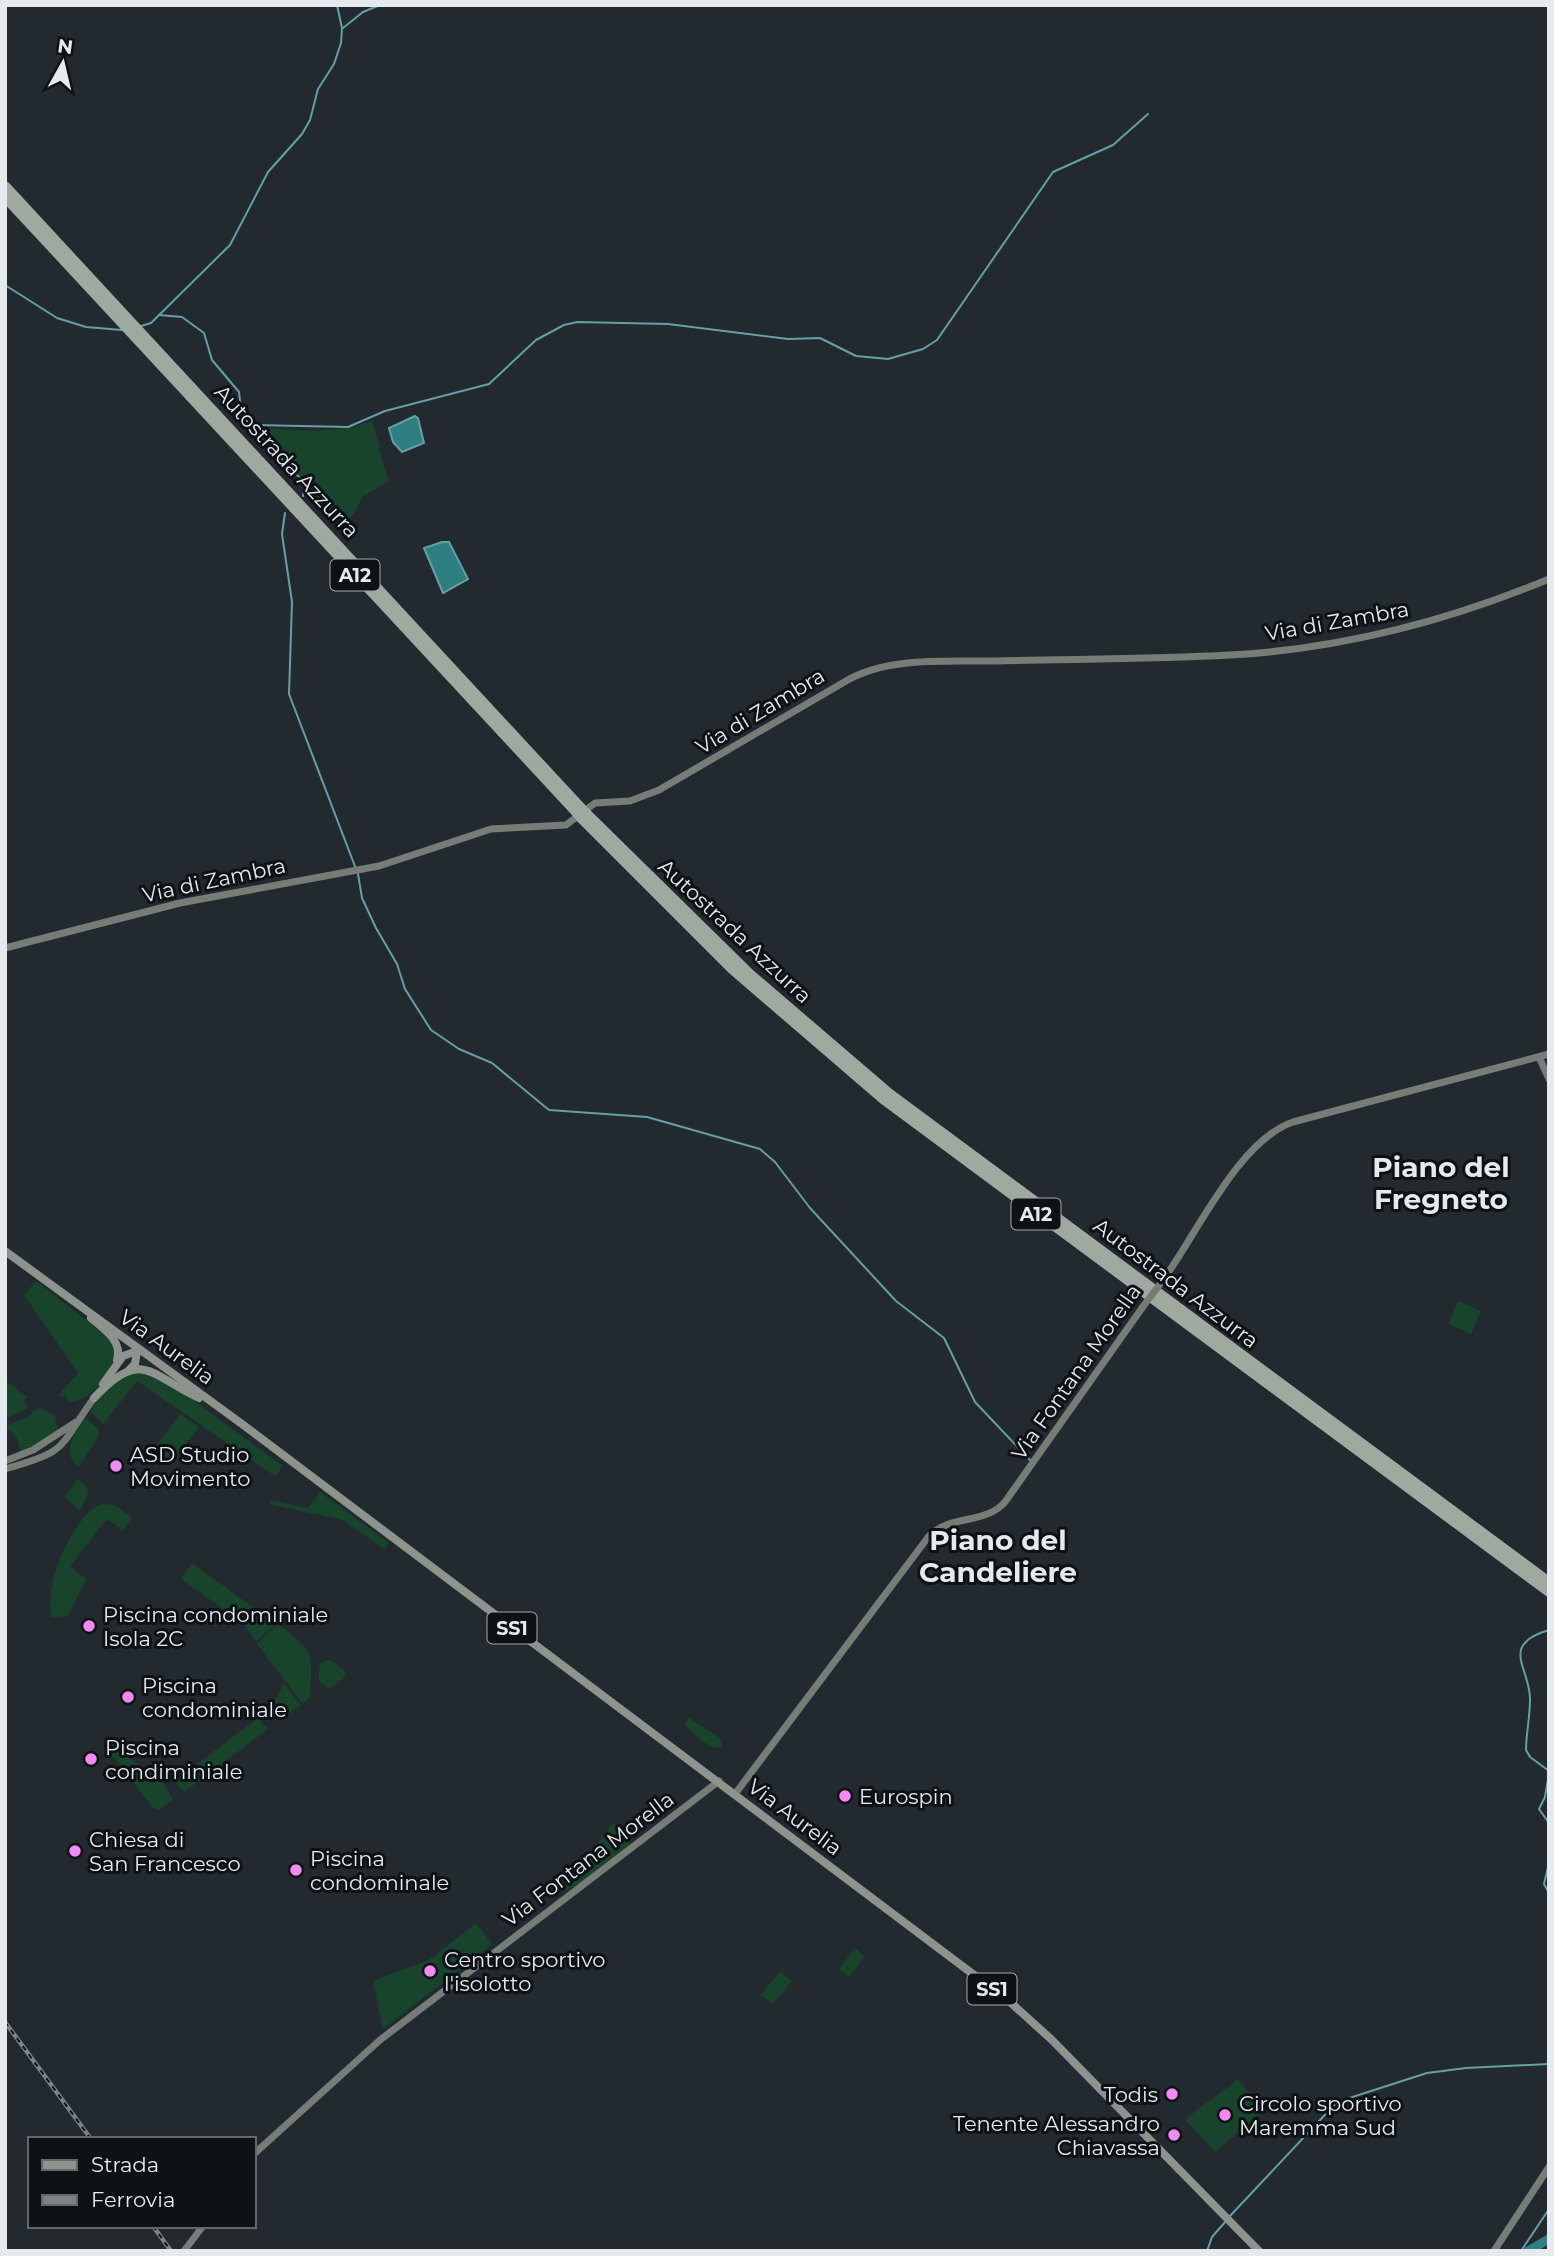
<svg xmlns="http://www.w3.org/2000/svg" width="1554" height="2256" viewBox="0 0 1554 2256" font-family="Montserrat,sans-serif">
  <rect width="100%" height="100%" fill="#222a30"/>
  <g fill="#19442c">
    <path d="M 372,421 C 379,442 381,461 389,481 L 362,497 L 355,512 L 341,526 L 310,493 L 308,483 L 265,439 L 260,428 C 299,430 335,435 372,421 Z"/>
    <path d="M 36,1281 L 115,1343 L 117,1358 C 104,1377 94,1401 69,1402 L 66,1396 L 58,1396 L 78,1373 L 24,1295 Z"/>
    <path d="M 1458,1301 L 1481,1311 L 1471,1334 L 1448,1324 Z"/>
    <path d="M 141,1372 L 170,1383 L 283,1466 L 275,1476 L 137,1381 L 103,1424 L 90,1411 C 107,1388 112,1378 141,1372 Z"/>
    <path d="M 5,1380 L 27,1397 L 24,1400 L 28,1408 L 5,1419 Z"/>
    <path d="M 39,1407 L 55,1416 L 57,1430 L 21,1454 L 17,1438 L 5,1426 L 26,1418 Z"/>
    <path d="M 180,1414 L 199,1427 L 174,1460 L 163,1461 L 155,1452 L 156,1446 Z"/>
    <path d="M 85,1417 L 99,1430 L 97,1439 L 78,1467 C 60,1451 76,1432 85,1417 Z"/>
    <path d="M 78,1479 L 86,1486 L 88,1494 L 80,1510 L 64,1497 Z"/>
    <path d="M 320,1492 L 389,1543 L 384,1549 L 343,1520 L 269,1504 L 270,1500 L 308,1508 Z"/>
    <path d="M 102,1504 L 115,1505 L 132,1518 L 123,1530 L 107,1519 L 70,1566 L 86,1579 L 68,1616 L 52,1617 C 42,1588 73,1514 102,1504 Z"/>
    <path d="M 192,1563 L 276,1624 L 256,1642 L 243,1623 L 181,1579 Z"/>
    <path d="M 277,1624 C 314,1650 313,1653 310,1698 L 302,1703 L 257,1644 Z"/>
    <path d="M 326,1660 L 331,1660 L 346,1672 L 343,1679 L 329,1689 L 319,1681 L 319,1666 Z"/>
    <path d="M 283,1683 L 301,1705 L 278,1721 L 270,1713 C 271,1701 281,1695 283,1683 Z"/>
    <path d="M 258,1718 L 268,1729 L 184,1792 L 175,1781 Z"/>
    <path d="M 689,1718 L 720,1738 L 723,1747 L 712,1748 L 687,1728 L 685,1724 Z"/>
    <path d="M 109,1744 L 162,1781 L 173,1800 L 159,1810 L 153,1808 L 107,1749 Z"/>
    <path d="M 613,1823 L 625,1832 L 630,1845 L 579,1884 L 561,1893 Z"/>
    <path d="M 476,1923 L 492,1944 L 383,2029 L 373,1981 L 429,1960 Z"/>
    <path d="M 855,1948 L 865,1956 L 849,1977 L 839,1969 Z"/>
    <path d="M 780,1971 L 792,1981 L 773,2004 L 761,1995 Z"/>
    <path d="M 1237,2079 L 1265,2109 L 1215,2152 L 1186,2120 C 1202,2103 1220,2096 1237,2079 Z"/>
  </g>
  <g fill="#2e7f82" stroke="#659fa3" stroke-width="2">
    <path d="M 415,416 L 418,418 L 424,443 L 402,452 L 393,442 L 389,428 Z"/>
    <path d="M 442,542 L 449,542 L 468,579 L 443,593 L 424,548 Z"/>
  </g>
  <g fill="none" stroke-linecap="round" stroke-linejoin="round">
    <g stroke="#659fa3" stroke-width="2">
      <path d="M 343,28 L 363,12 L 380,5"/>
      <path d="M 5,285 L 57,318 L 86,327 L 122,330"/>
      <path d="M 159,315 L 182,317 L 204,333 L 212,360 L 239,392 L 241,409 L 249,425 L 305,483 L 303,496"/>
      <path d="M 141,326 L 151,323 L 230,245 L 268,172 L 302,134 L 310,120 L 318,89 L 334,64 L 341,43 L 342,28 L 337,5"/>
      <path d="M 249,425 L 348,427 L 385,411 L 489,384 L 536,340 L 564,325 L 577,322 L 668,324 L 788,339 L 820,338 L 856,356 L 888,359 L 923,349 L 937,340 L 1053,172 L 1113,145 L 1148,114"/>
      <path d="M 285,513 L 282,534 L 292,602 L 289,694 L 356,869"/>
      <path d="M 358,874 L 362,898 L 376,928 L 397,964 L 405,989 L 431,1030 L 459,1049 L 492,1063 L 549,1110 L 647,1117 L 760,1149 L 775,1162 L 810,1208 L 896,1301 L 944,1338 L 975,1402 L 1030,1460"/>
      <path d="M 1549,1630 C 1498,1645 1531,1669 1530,1700 C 1530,1717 1526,1734 1526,1750 L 1530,1757 L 1549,1771"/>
      <path d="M 1549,1773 L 1545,1797 L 1539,1809 L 1549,1823"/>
      <path d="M 1549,1863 L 1544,1884 L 1549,1893"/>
      <path d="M 1230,2216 L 1337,2102 L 1427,2073 L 1466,2068 L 1549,2064"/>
      <path d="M 1207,2251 L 1212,2237 L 1226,2221"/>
      <path d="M 1521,2251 L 1549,2209"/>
    </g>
    <path stroke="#2e7f82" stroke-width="9" d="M 1528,2251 L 1549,2239"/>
    <g stroke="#767d77" stroke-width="7">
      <path d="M 5,948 L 180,903 L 379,866 L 491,829 L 566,825 L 595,803 L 630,801 L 659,790 L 846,681 C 889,656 948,662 997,661 C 1075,659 1153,659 1230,655 C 1340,649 1448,621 1549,579"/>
      <path d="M 1539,1057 L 1549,1079"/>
      <path d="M 1163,1280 C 1197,1234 1238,1141 1293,1122 L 1549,1054"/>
      <path d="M 5,1461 L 33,1450 L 76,1422"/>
      <path d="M 5,1469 C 70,1451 57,1449 94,1398"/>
      <path d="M 735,1794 L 929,1536 C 951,1514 985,1525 1005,1502 L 1142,1308"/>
      <path d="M 254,2154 L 380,2040 L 719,1781"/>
      <path d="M 184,2251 L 203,2226"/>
      <path d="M 1494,2251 L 1549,2167"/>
    </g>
    <g stroke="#8c948d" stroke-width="8">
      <path d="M 5,1251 L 242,1424 L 1010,2002 L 1052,2040 L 1259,2251"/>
      <path d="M 91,1318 C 104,1329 123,1341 117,1360"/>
      <path d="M 128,1371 L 135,1364 L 137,1351"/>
      <path d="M 103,1384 L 123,1356 L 137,1351"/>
      <path d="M 94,1398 C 141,1347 150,1375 199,1398"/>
    </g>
    <g stroke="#9fa9a0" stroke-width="10">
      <path d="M 5,186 L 582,809"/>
      <path d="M 5,197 L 577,813"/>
      <path d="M 586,813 L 751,975 L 890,1094 L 1549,1582"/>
      <path d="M 581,818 L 732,969 L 883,1099 L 1549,1592"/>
    </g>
    <defs>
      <g id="rail">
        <path d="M 5,2022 L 91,2139"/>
        <path d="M 153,2226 L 171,2251"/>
      </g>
    </defs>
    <use href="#rail" stroke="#7d8489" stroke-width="4.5"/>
    <use href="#rail" stroke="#0e1215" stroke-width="2" stroke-dasharray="5" stroke-linecap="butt"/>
    <path stroke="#767d77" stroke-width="7" d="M 1142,1308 L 1163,1280"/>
    <g stroke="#9fa9a0" stroke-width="10">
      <path d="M 582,809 L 586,813"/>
      <path d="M 577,813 L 581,818"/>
    </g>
  </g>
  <g fill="#f38af2" stroke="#0e1215" stroke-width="2.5">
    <circle cx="116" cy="1466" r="7"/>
    <circle cx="89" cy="1626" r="7"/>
    <circle cx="128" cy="1697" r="7"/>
    <circle cx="91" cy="1759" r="7"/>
    <circle cx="845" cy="1796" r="7"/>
    <circle cx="75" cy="1851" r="7"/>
    <circle cx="296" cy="1870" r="7"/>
    <circle cx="430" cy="1971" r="7"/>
    <circle cx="1172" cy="2094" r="7"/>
    <circle cx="1225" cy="2115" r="7"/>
    <circle cx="1174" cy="2135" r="7"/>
  </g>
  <g text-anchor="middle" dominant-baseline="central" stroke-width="6" stroke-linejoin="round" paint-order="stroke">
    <g fill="#0e1215" stroke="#a4a9ae" stroke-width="2">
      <rect x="330.5" y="559.5" width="49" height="31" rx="5"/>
      <rect x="1011.5" y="1198.5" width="49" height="31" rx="5"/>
      <rect x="487.5" y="1612.5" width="49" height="31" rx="5"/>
      <rect x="967.5" y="1973.5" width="49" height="31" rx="5"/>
    </g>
    <g font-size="19" font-weight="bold" fill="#e5eaef">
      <text x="355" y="575">A12</text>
      <text x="1036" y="1214">A12</text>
      <text x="512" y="1628">SS1</text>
      <text x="992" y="1989">SS1</text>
    </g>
    <g font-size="21" fill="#e5eaef" stroke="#0e1215">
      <text transform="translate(287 461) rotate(47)">Autostrada Azzurra</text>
      <text transform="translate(1337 621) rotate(-10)">Via di Zambra</text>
      <text transform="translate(760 711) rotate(-31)">Via di Zambra</text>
      <text transform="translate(214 880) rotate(-12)">Via di Zambra</text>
      <text transform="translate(735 931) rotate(43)">Autostrada Azzurra</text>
      <text transform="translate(1176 1283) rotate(37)">Autostrada Azzurra</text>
      <text transform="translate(167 1347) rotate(36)">Via Aurelia</text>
      <text transform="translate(1076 1372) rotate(-55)">Via Fontana Morella</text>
      <text transform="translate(795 1817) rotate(37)">Via Aurelia</text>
      <text transform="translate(588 1859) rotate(-37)">Via Fontana Morella</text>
    </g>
    <g font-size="21" fill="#e5eaef" stroke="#0e1215" text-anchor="start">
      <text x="130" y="1454">ASD Studio<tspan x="130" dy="24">Movimento</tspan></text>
      <text x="103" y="1614">Piscina condominiale<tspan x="103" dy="24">Isola 2C</tspan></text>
      <text x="142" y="1685">Piscina<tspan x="142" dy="24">condominiale</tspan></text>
      <text x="105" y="1747">Piscina<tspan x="105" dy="24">condiminiale</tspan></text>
      <text x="859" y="1796">Eurospin</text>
      <text x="89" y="1839">Chiesa di<tspan x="89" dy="24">San Francesco</tspan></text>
      <text x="310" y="1858">Piscina<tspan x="310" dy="24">condominale</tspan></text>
      <text x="444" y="1959">Centro sportivo<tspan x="444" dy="24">l'isolotto</tspan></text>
      <text x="1158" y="2094" text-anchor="end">Todis</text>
      <text x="1239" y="2103">Circolo sportivo<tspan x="1239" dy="24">Maremma Sud</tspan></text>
      <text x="1160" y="2123" text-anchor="end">Tenente Alessandro<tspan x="1160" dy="24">Chiavassa</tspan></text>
    </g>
    <g font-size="28" font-weight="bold" fill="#e5eaef" stroke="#0e1215">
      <text x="1441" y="1167">Piano del<tspan x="1441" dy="32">Fregneto</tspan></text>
      <text x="998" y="1540">Piano del<tspan x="998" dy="32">Candeliere</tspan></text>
    </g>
  </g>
  <rect width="1554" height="2256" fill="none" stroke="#e5eaef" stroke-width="14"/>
  <rect x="28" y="2137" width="228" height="91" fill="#0e1215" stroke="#64686c" stroke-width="2"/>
  <rect x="42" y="2160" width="35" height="10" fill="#8c948d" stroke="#64686c" stroke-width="2"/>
  <text x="91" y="2172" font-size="21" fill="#e5eaef">Strada</text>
  <rect x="42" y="2195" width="35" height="10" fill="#7d8489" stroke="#64686c" stroke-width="2"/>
  <text x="91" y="2207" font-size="21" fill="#e5eaef">Ferrovia</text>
  <g transform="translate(63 63) rotate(8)" stroke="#0e1215" stroke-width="5" paint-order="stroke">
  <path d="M0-5L12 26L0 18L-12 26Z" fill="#e5eaef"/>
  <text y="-10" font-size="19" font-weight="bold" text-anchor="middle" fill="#e5eaef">N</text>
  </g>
</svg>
